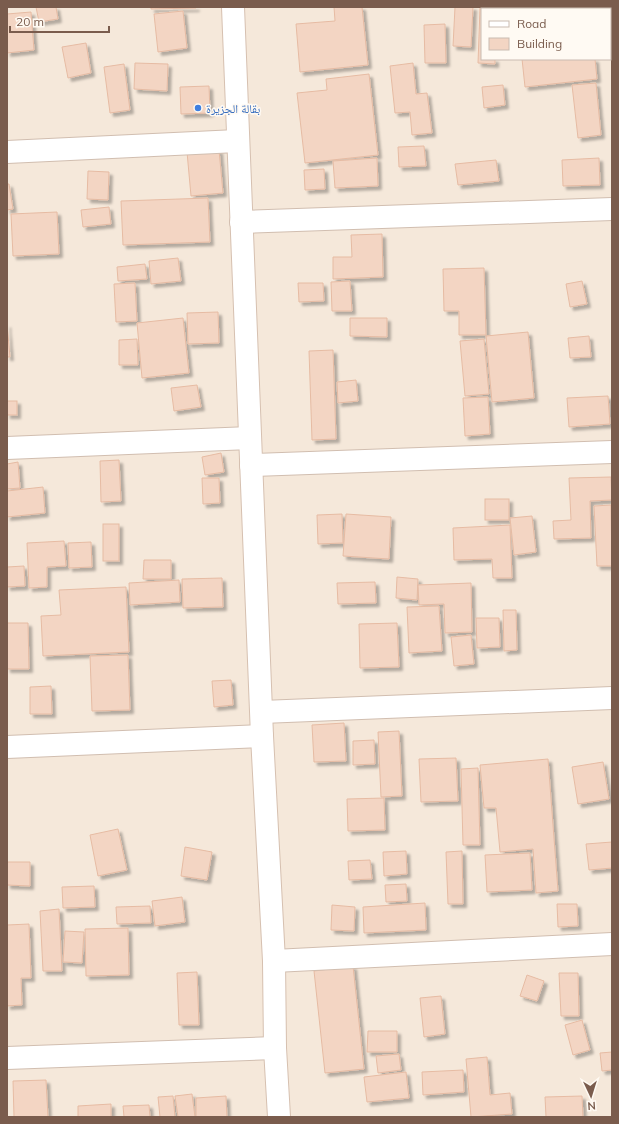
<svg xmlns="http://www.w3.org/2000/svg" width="619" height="1124" viewBox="0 0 619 1124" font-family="Mulish,'Noto Naskh Arabic',sans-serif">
  <defs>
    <filter id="shadow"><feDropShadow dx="3.5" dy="3.5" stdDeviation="1" flood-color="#0004"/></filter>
  </defs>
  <rect width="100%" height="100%" fill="#fdf6ec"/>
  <path fill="#f5e8da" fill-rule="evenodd" d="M 7,7 L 612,7 L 612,1117 L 7,1117 ZM 482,9 L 610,9 L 610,59 L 482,59 Z"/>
  <g fill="#f3d5c3" stroke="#e6bba3" filter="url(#shadow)">
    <path d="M 36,7 L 56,7 L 58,19 L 39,22 Z"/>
    <path d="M 151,7 L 196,7 L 196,8 L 151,9 Z"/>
    <path d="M 334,7 L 362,7 L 368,65 L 300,72 L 296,24 L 335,21 Z"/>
    <path d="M 455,7 L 473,7 L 471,47 L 453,46 Z"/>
    <rect x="553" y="7" width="41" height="2"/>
    <path d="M 480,8 L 497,9 L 482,9 L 482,59 L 495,59 L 495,64 L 478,63 Z"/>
    <path d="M 183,11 L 187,48 L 158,52 L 154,14 Z"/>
    <path d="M 31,12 L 34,50 L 7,53 L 7,14 Z"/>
    <path d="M 445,24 L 446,63 L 425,63 L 424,25 Z"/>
    <path d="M 86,43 L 91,73 L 68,78 L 62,47 Z"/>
    <path d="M 522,59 L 595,59 L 597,79 L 525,87 Z"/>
    <path d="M 135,63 L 168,64 L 167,91 L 134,89 Z"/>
    <path d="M 413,63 L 416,94 L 427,93 L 432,133 L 412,135 L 410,112 L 395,113 L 390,66 Z"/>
    <path d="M 124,64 L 130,110 L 110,113 L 104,67 Z"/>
    <path d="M 369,74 L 378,155 L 305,163 L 297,93 L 327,90 L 326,79 Z"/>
    <path d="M 596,83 L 601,135 L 578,138 L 572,85 Z"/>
    <path d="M 503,85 L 505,105 L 484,108 L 482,87 Z"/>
    <path d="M 209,86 L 210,113 L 181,114 L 180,87 Z"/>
    <path d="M 424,146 L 426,166 L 399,167 L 398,147 Z"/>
    <path d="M 219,150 L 223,193 L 191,196 L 187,152 Z"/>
    <path d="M 377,158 L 378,186 L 335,188 L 333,161 Z"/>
    <path d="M 599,158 L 600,185 L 563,186 L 562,160 Z"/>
    <path d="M 496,160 L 499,181 L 458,185 L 455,164 Z"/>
    <path d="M 324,169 L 325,189 L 305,190 L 304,170 Z"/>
    <path d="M 88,171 L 109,172 L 108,200 L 87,199 Z"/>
    <path d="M 7,184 L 9,184 L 13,209 L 7,210 Z"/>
    <path d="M 208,198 L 210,242 L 123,245 L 121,201 Z"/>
    <path d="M 109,207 L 111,224 L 83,227 L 81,210 Z"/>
    <path d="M 57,212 L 59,254 L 13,256 L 11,214 Z"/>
    <path d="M 382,234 L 383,277 L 333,279 L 333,257 L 352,257 L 351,235 Z"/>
    <path d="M 178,258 L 181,281 L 151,284 L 149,261 Z"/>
    <path d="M 145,264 L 147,279 L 118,281 L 117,267 Z"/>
    <path d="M 484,268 L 486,335 L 459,335 L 459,311 L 444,311 L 443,269 Z"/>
    <path d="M 350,281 L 352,311 L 332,311 L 331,282 Z"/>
    <path d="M 582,281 L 587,304 L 570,307 L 566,284 Z"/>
    <path d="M 135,283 L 137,321 L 116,322 L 114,284 Z"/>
    <path d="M 298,283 L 323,283 L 324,301 L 299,302 Z"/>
    <path d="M 218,312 L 219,343 L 188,344 L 187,313 Z"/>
    <path d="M 183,318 L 189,373 L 142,378 L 137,323 Z"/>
    <path d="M 350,318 L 387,318 L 387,337 L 350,336 Z"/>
    <path d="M 7,324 L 10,357 L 7,357 Z"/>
    <path d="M 528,332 L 534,398 L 492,402 L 486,336 Z"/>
    <path d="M 589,336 L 591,357 L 570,358 L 568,338 Z"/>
    <path d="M 137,339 L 138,365 L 119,365 L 119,340 Z"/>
    <path d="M 484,339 L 489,394 L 465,396 L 460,341 Z"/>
    <path d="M 333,350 L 336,439 L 312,440 L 309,351 Z"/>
    <path d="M 356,380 L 358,401 L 338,403 L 337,382 Z"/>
    <path d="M 197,385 L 201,407 L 174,411 L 171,388 Z"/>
    <path d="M 608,396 L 610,424 L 569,427 L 567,398 Z"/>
    <path d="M 488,397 L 490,434 L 465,436 L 463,398 Z"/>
    <rect x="7" y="401" width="10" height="14"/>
    <path d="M 221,453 L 224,472 L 205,475 L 202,457 Z"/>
    <path d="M 119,460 L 121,501 L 101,502 L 100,461 Z"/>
    <path d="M 18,462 L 20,488 L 7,489 L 7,464 Z"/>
    <path d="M 611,477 L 612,500 L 590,501 L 591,538 L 554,539 L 553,521 L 571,520 L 569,478 Z"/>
    <path d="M 202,478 L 219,478 L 220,503 L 203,504 Z"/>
    <path d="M 43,487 L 45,513 L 7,517 L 7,491 Z"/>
    <rect x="485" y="499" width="24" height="21"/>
    <path d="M 611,505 L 612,566 L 597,566 L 594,506 Z"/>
    <path d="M 342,514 L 343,543 L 318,544 L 317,515 Z"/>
    <path d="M 346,514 L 391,517 L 389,559 L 343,556 Z"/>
    <path d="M 532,516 L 536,552 L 514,555 L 510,518 Z"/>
    <rect x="103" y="524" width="16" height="37"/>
    <path d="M 510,525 L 512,578 L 493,578 L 492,559 L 454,560 L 453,528 Z"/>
    <path d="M 64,541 L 66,566 L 47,567 L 47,587 L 29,588 L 27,543 Z"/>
    <path d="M 91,542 L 92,567 L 69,568 L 68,543 Z"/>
    <path d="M 144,560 L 171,560 L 171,579 L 143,579 Z"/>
    <path d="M 24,566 L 25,586 L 7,587 L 7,567 Z"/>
    <path d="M 397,577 L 418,579 L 417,600 L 396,598 Z"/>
    <path d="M 222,578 L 223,607 L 183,608 L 182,579 Z"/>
    <path d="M 179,580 L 180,602 L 130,605 L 129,583 Z"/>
    <path d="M 375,582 L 376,603 L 338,604 L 337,583 Z"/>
    <path d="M 471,583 L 472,632 L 445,633 L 444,604 L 419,605 L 418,585 Z"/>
    <path d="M 126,587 L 129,652 L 43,656 L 41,616 L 61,615 L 59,590 Z"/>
    <path d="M 439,606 L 442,651 L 409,653 L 407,607 Z"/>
    <path d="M 503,610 L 516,610 L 517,650 L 504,651 Z"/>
    <path d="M 476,618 L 499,618 L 500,647 L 477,648 Z"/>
    <path d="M 7,623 L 28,623 L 29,669 L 7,669 Z"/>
    <path d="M 397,623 L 399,667 L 360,668 L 359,624 Z"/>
    <path d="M 471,635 L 474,664 L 454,666 L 451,637 Z"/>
    <path d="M 128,655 L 130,710 L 92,711 L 90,656 Z"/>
    <path d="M 231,680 L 233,705 L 214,707 L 212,681 Z"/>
    <path d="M 51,686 L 52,714 L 30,714 L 30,687 Z"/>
    <path d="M 344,723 L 346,761 L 314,762 L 312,725 Z"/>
    <path d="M 399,731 L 402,796 L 381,797 L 378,732 Z"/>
    <path d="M 374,740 L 375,764 L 353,765 L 353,741 Z"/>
    <path d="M 456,758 L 458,801 L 421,802 L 419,759 Z"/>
    <path d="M 548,759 L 558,891 L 536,893 L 533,849 L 500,852 L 496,808 L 484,808 L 480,765 Z"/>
    <path d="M 603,762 L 609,799 L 578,804 L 572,767 Z"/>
    <path d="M 478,768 L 480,845 L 463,845 L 461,769 Z"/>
    <path d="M 384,798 L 385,830 L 348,831 L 347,799 Z"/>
    <path d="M 118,829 L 127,870 L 98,876 L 90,835 Z"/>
    <path d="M 612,842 L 612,868 L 589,870 L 586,844 Z"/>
    <path d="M 185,847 L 212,852 L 207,880 L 181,876 Z"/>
    <path d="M 406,851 L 407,874 L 384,876 L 383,852 Z"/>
    <path d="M 462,851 L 463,904 L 448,904 L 446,852 Z"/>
    <path d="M 530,853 L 532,890 L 487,892 L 485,855 Z"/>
    <path d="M 370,860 L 372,879 L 349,880 L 348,861 Z"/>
    <path d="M 7,862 L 30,862 L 30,886 L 7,885 Z"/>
    <path d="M 406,884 L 407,901 L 386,902 L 385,885 Z"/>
    <path d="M 94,886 L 95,907 L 63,908 L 62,887 Z"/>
    <path d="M 182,897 L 185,922 L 155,926 L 152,901 Z"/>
    <path d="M 425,903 L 426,930 L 364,933 L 363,907 Z"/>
    <path d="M 557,904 L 577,904 L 578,926 L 558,927 Z"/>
    <path d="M 332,905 L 355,907 L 354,931 L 331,930 Z"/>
    <path d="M 150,906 L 151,923 L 117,924 L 116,907 Z"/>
    <path d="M 59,909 L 62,971 L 43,971 L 40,911 Z"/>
    <path d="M 29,924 L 31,978 L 21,978 L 22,1005 L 7,1006 L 7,925 Z"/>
    <path d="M 128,928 L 129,975 L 86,976 L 85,929 Z"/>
    <path d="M 65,931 L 84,932 L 82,963 L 63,962 Z"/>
    <path d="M 353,966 L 364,1069 L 325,1073 L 314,971 Z"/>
    <path d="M 197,972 L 199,1025 L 179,1025 L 177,973 Z"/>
    <path d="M 559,973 L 578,973 L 579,1016 L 561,1016 Z"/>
    <path d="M 527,975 L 544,981 L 537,1001 L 520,996 Z"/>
    <path d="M 441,996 L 445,1034 L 424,1037 L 420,998 Z"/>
    <path d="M 582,1020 L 590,1050 L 573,1055 L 565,1025 Z"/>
    <path d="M 368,1031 L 397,1031 L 397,1052 L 367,1052 Z"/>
    <path d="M 612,1052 L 612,1070 L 602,1071 L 600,1053 Z"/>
    <path d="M 399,1054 L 401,1070 L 378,1073 L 376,1056 Z"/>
    <path d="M 487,1057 L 490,1095 L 510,1093 L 512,1114 L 471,1117 L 466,1059 Z"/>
    <path d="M 463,1070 L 464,1092 L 423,1095 L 422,1072 Z"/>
    <path d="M 406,1072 L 409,1098 L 367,1102 L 364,1077 Z"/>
    <path d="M 46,1080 L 48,1117 L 14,1117 L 13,1081 Z"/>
    <path d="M 192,1094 L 195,1117 L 178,1117 L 175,1096 Z"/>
    <path d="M 173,1096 L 175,1117 L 160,1117 L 158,1097 Z"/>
    <path d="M 226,1096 L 227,1117 L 196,1117 L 196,1098 Z"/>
    <path d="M 582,1096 L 583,1117 L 546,1117 L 545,1097 Z"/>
    <path d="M 111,1104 L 111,1117 L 78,1117 L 78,1106 Z"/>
    <path d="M 149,1105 L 150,1117 L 124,1117 L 123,1106 Z"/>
  </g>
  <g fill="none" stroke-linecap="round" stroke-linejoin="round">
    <defs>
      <g id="street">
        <path d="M 7,152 L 237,141"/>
        <path d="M 241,222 L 612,209"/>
        <path d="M 7,448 L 250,438"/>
        <path d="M 251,465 L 612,452"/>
        <path d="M 262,712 L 612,698"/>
        <path d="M 7,747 L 262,736"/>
        <path d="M 274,961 L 612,944"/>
        <path d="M 7,1058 L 275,1048"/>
      </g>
      <path id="secondary" d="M 233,7 L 262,736 L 274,961 L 275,1048 L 279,1117"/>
    </defs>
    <use href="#street" stroke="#d1beb0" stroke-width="24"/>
    <use href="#secondary" stroke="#d6c0b0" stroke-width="24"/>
    <use href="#street" stroke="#fff" stroke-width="22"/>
    <use href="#secondary" stroke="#fff" stroke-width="22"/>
  </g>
  <circle fill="#3f7fe0" stroke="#fffaf3" stroke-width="1.5" cx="198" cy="108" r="4"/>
  <g text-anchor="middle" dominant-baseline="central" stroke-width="3" stroke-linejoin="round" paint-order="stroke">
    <g font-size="12" fill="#366cbe" stroke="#fffaf3" text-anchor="start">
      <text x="206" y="108">بقالة الجزيرة</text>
    </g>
  </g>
  <rect width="619" height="1124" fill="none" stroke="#7a5c4d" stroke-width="16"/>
  <rect x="481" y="8" width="130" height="52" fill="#fffaf3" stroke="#cabbb1"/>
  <rect x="489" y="21" width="20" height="6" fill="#ffffff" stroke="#cabbb1"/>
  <text x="517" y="28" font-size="12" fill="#7a5c4d">Road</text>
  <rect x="489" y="38" width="20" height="12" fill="#f3d5c3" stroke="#cabbb1"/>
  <text x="517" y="48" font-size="12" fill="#7a5c4d">Building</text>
  <g transform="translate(591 1096) rotate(176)" stroke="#fffaf3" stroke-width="3" paint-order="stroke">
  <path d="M0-3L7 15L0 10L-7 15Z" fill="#7a5c4d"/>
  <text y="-6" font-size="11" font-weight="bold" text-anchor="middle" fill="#7a5c4d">N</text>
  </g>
  <path d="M10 26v6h99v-6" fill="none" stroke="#7a5c4d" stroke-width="2"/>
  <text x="16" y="26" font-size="12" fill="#7a5c4d" stroke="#fffaf3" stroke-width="3" paint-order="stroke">20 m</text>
</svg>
